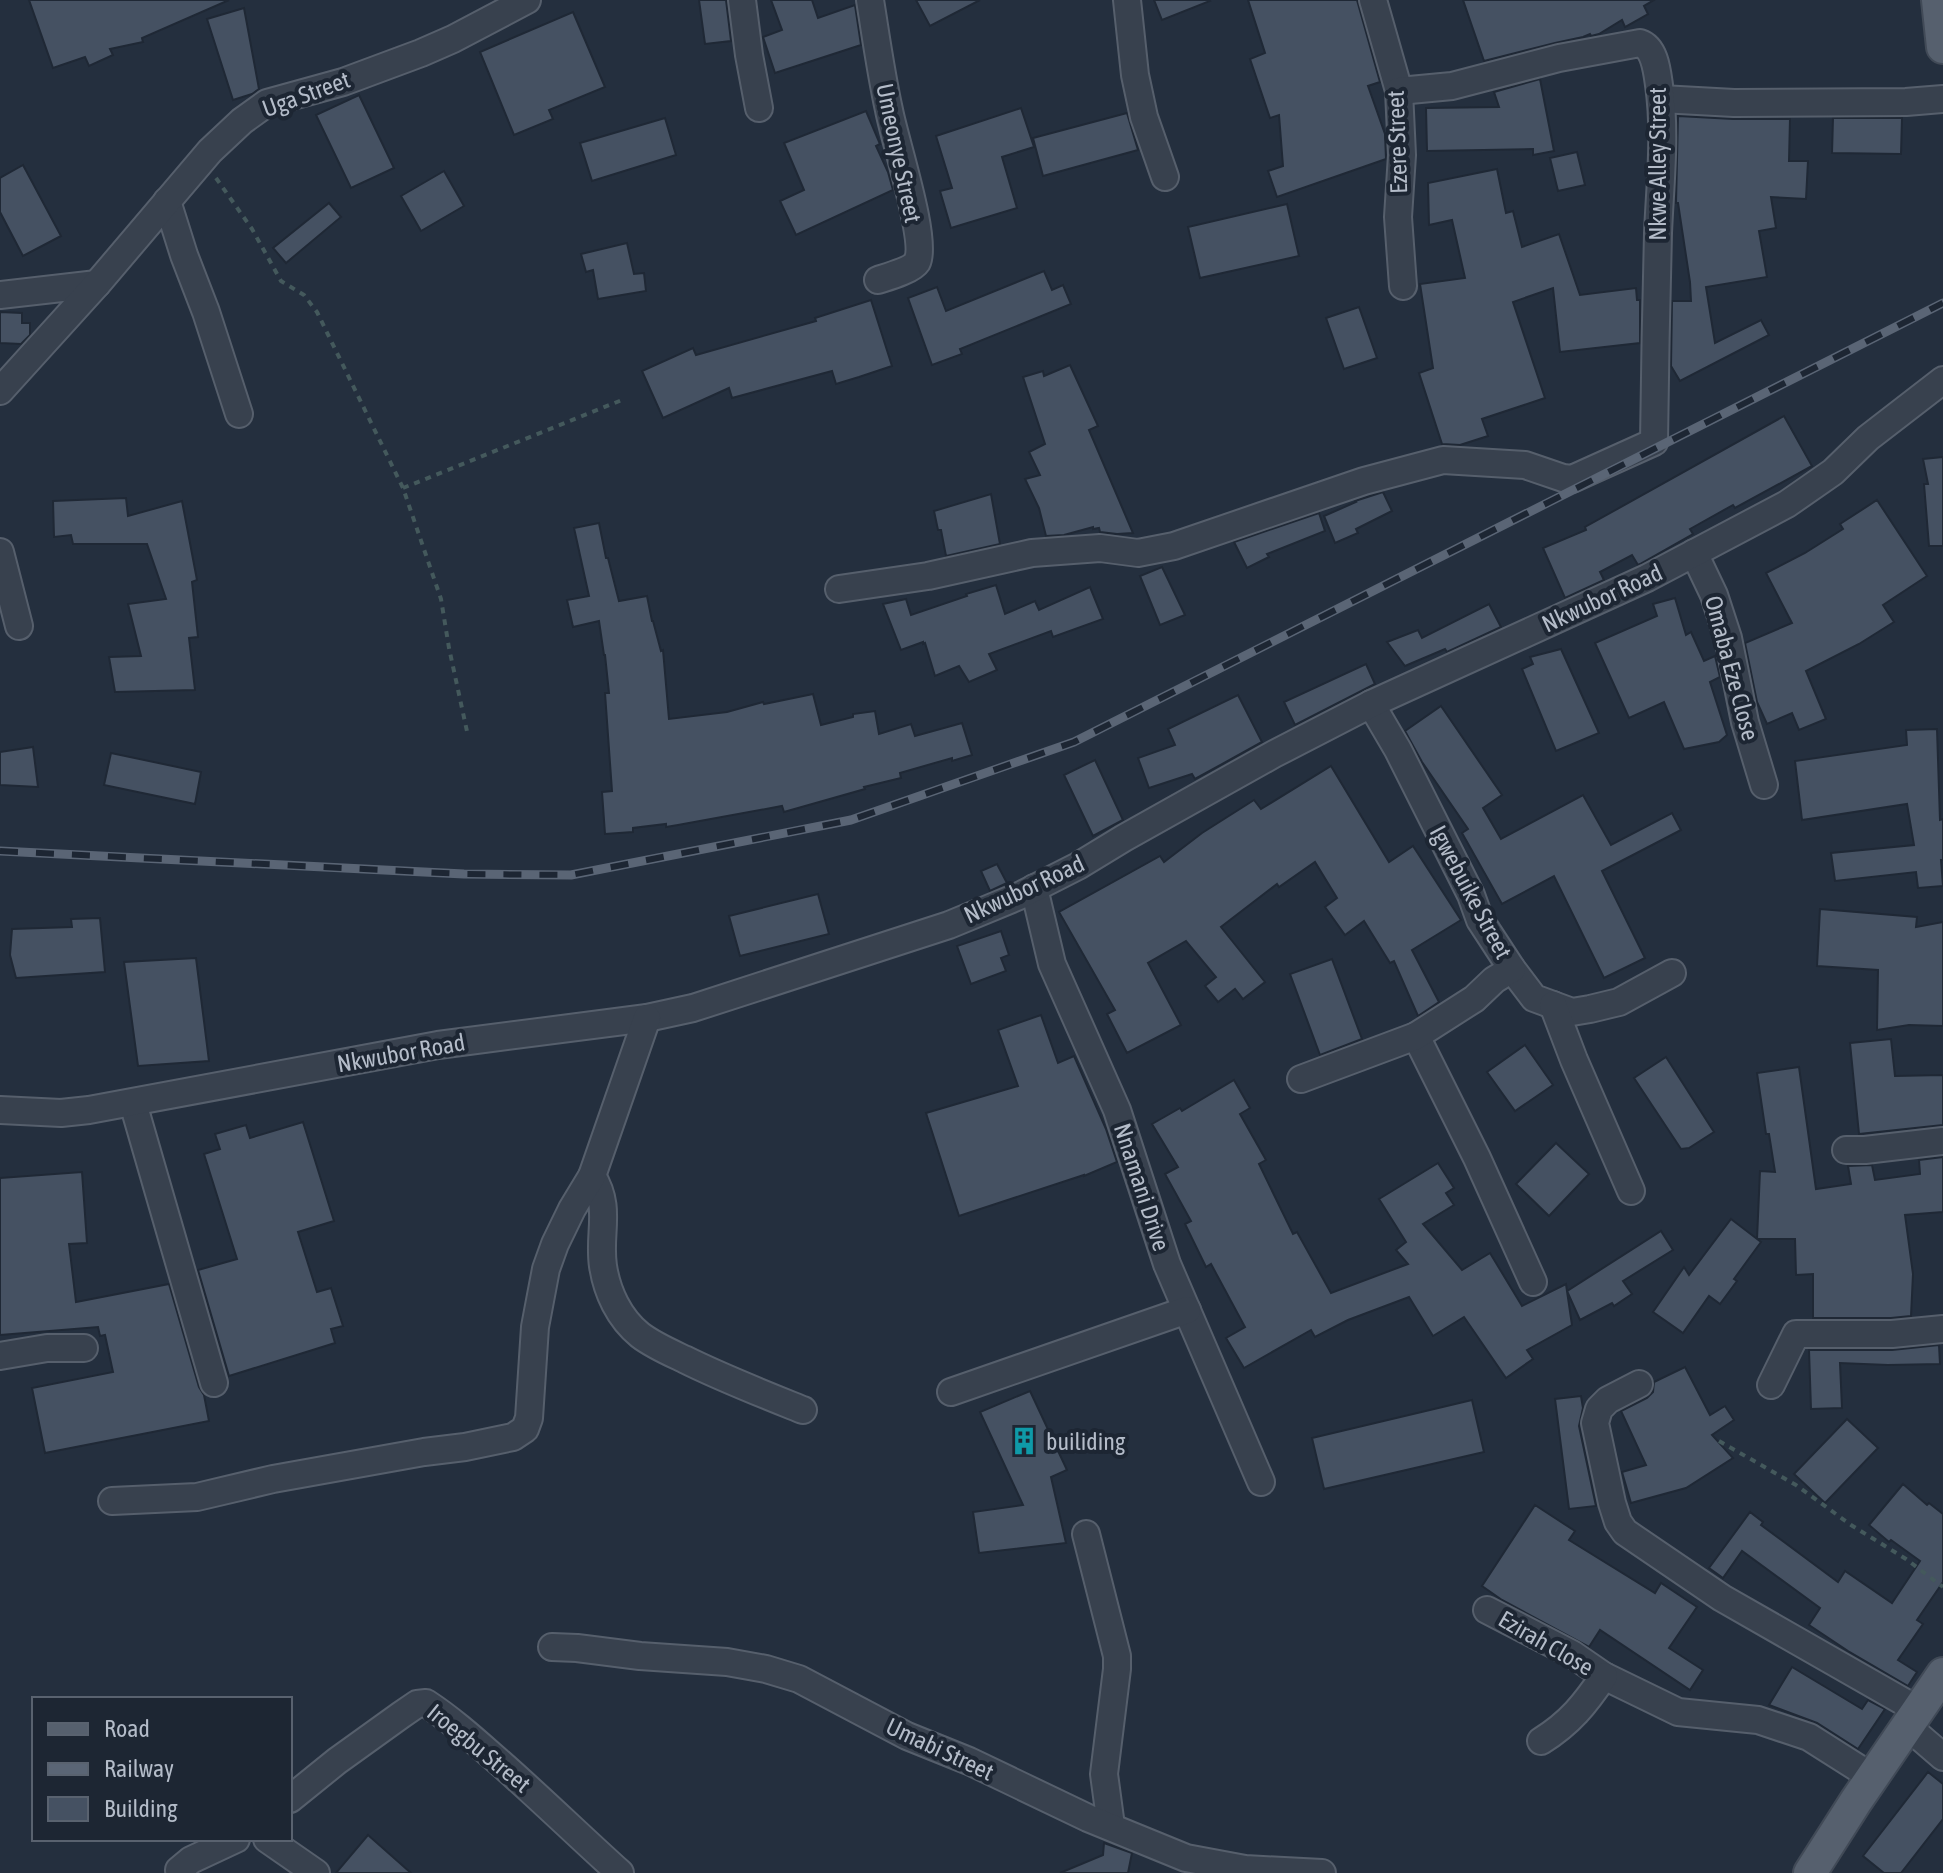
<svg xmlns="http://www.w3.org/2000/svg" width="1943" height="1873" viewBox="0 0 1943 1873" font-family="'Asap Condensed',sans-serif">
  <rect width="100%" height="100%" fill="#242f3e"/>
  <g fill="#455162" stroke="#1f2835" stroke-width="2">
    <path d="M 29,0 L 229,0 L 142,38 L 143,42 L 110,49 L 113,55 L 89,66 L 85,57 L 53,68 Z"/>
    <path d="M 699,0 L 726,0 L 731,41 L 705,44 Z"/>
    <path d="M 771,0 L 812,0 L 818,18 L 855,5 L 861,45 L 775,73 L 763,37 L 782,30 Z"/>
    <path d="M 916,0 L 980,0 L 930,26 Z"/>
    <path d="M 1154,0 L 1209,0 L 1210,1 L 1162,20 Z"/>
    <path d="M 1248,0 L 1357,0 L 1380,82 L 1368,86 L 1385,134 L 1386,159 L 1277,197 L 1268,171 L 1283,166 L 1279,115 L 1270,118 L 1250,59 L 1265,53 Z"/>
    <path d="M 1463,0 L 1654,0 L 1644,6 L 1648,14 L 1625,27 L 1622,20 L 1599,34 L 1591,36 L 1590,34 L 1583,37 L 1555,43 L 1484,61 Z"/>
    <path d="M 244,8 L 259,89 L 252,94 L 233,100 L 207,19 Z"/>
    <path d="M 573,12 L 605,87 L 549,110 L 553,119 L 514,135 L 480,52 Z"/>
    <path d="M 1540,79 L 1554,151 L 1533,155 L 1533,149 L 1427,151 L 1426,108 L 1499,107 L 1494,92 Z"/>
    <path d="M 359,95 L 394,168 L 351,188 L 316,115 Z"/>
    <path d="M 1021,108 L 1034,147 L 1002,157 L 1017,208 L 951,228 L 940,191 L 952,188 L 936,136 Z"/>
    <path d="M 866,111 L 880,144 L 876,146 L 888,172 L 893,190 L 796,235 L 780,201 L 804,190 L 784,143 Z"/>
    <path d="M 1127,113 L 1138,150 L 1043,176 L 1033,138 Z"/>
    <path d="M 1678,116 L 1733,119 L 1790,119 L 1789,161 L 1808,161 L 1806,199 L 1771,197 L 1776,228 L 1759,231 L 1767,277 L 1706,287 L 1715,343 L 1761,320 L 1769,335 L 1680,381 L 1671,366 L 1672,301 L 1691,301 L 1690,282 L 1678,203 L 1676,203 Z"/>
    <path d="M 665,118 L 676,155 L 592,181 L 580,143 Z"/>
    <path d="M 1833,118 L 1902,118 L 1901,154 L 1832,153 Z"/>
    <path d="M 1577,152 L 1585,185 L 1558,191 L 1550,158 Z"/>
    <path d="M 23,165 L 61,236 L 23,256 L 0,212 L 0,178 Z"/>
    <path d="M 1497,169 L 1506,213 L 1513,211 L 1522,247 L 1559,234 L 1580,295 L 1636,288 L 1637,300 L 1640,300 L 1640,343 L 1560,352 L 1553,288 L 1513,302 L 1545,398 L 1482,419 L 1488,436 L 1460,445 L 1442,444 L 1419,373 L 1433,368 L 1420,284 L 1465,278 L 1452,220 L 1429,225 L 1428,183 Z"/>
    <path d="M 444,171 L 464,206 L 421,231 L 401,196 Z"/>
    <path d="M 329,203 L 341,217 L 286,263 L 273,248 Z"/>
    <path d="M 1287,204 L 1299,256 L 1200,278 L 1188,227 Z"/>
    <path d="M 627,243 L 634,274 L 644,273 L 646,291 L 598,299 L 593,270 L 586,272 L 581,254 Z"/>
    <path d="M 1044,271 L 1052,290 L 1063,285 L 1071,304 L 960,349 L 962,354 L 932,365 L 908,298 L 937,287 L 946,311 Z"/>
    <path d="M 871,300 L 892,366 L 859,377 L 836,384 L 832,371 L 732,398 L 729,388 L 663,418 L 642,371 L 693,348 L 696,355 L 816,321 L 815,318 Z"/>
    <path d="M 1359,307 L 1377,358 L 1344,369 L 1326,318 Z"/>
    <path d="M 0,312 L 22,313 L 22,323 L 30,323 L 30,335 L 21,344 L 0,343 Z"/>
    <path d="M 1070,365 L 1098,426 L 1089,430 L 1133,533 L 1117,534 L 1100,532 L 1099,528 L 1093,529 L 1093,527 L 1064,535 L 1046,536 L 1039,508 L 1025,479 L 1040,475 L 1029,452 L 1045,444 L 1023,377 L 1043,371 L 1044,376 Z"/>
    <path d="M 1784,416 L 1812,466 L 1735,508 L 1733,505 L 1690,529 L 1693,534 L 1640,564 L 1638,565 L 1632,555 L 1600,572 L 1604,580 L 1565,598 L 1543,548 L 1586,530 L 1585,527 Z"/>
    <path d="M 1943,457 L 1943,546 L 1929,546 L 1924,484 L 1928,484 L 1923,459 Z"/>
    <path d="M 1383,492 L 1392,511 L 1356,529 L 1358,533 L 1335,543 L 1324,516 L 1356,502 L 1355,501 Z"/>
    <path d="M 991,494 L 1000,544 L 946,556 L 941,530 L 938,530 L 934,511 Z"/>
    <path d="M 126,498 L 128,516 L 182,501 L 197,580 L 192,582 L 198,637 L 189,638 L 195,690 L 115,692 L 109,657 L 141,656 L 128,604 L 166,599 L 147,544 L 73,544 L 71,535 L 54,537 L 53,501 Z"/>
    <path d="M 1877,500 L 1927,576 L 1883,605 L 1894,622 L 1859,644 L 1806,671 L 1826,719 L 1799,730 L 1792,713 L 1767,724 L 1757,702 L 1745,643 L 1792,623 L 1766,573 L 1805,553 L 1843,529 L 1840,524 Z"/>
    <path d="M 1319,513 L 1325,531 L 1267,554 L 1269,557 L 1247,568 L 1234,542 Z"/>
    <path d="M 599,523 L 606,558 L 608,558 L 619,601 L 647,596 L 652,621 L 653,621 L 661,651 L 663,650 L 669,719 L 727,712 L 763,702 L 764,704 L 813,694 L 821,725 L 853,717 L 853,714 L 875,711 L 879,734 L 911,724 L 915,736 L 962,723 L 972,755 L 952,761 L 952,758 L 900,773 L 901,778 L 864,787 L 865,789 L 784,812 L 782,806 L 678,825 L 666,827 L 666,824 L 633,828 L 633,832 L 605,834 L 602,792 L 612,791 L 605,693 L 609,693 L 605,655 L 604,655 L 599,621 L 573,627 L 567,600 L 589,596 L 574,528 Z"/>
    <path d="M 1162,567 L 1185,615 L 1160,625 L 1140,576 Z"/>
    <path d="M 996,585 L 1005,614 L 1035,601 L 1039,610 L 1090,587 L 1103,619 L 1053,637 L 1051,631 L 989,654 L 997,670 L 969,682 L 959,666 L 935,676 L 925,643 L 923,644 L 923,642 L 901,650 L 883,604 L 906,599 L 911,615 L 967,596 L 966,594 Z"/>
    <path d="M 1675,598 L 1686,635 L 1691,632 L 1704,661 L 1715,656 L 1720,677 L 1710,682 L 1727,735 L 1719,742 L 1684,749 L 1664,702 L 1629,718 L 1595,643 L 1657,616 L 1653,604 Z"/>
    <path d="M 1489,604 L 1501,627 L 1447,652 L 1445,649 L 1405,666 L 1387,642 L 1418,630 L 1422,638 Z"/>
    <path d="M 1561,649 L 1599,733 L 1556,751 L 1522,669 L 1533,664 L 1530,657 Z"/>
    <path d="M 1366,664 L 1375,684 L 1295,725 L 1284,702 Z"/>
    <path d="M 1238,695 L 1262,742 L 1195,779 L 1192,774 L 1149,788 L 1138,758 L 1175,745 L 1168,729 Z"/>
    <path d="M 1441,706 L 1502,795 L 1483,808 L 1501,839 L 1583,795 L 1611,845 L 1672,813 L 1681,830 L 1602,871 L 1645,958 L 1604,978 L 1554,876 L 1502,904 L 1462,833 L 1468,829 L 1422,762 L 1405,731 Z"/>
    <path d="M 1937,729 L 1940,820 L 1943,819 L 1943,860 L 1941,860 L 1943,886 L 1918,888 L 1916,872 L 1835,881 L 1831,853 L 1914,845 L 1907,804 L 1802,820 L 1795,761 L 1907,745 L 1906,730 Z"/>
    <path d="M 33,747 L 38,787 L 0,785 L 0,752 Z"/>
    <path d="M 111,753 L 201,772 L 195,804 L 104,785 Z"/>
    <path d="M 1095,760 L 1123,820 L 1093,836 L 1064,775 Z"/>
    <path d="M 1331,766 L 1389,862 L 1413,846 L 1461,920 L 1412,950 L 1439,1002 L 1418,1016 L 1394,961 L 1390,963 L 1364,921 L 1345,935 L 1325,907 L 1337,898 L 1315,862 L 1279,887 L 1277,884 L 1221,927 L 1265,982 L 1243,999 L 1235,989 L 1218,1002 L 1205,986 L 1216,977 L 1186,941 L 1148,963 L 1181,1025 L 1127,1053 L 1107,1014 L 1115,1010 L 1059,912 L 1160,856 L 1164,862 L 1202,833 L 1254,800 L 1261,809 Z"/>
    <path d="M 997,864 L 1007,883 L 990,891 L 981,871 Z"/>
    <path d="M 818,894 L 829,934 L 740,956 L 729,916 Z"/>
    <path d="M 1820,909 L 1917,917 L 1916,927 L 1943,922 L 1943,1026 L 1909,1025 L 1877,1030 L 1878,970 L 1817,966 Z"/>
    <path d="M 100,918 L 105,972 L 16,978 L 10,955 L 12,929 L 72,927 L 71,919 Z"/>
    <path d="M 1001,931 L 1009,955 L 1001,958 L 1006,971 L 971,984 L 957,946 Z"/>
    <path d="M 196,958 L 209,1061 L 138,1066 L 124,962 Z"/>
    <path d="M 1332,959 L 1362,1039 L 1320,1055 L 1290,974 Z"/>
    <path d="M 1041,1015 L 1058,1063 L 1074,1056 L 1106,1129 L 1117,1162 L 1084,1176 L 1084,1175 L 959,1216 L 926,1113 L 1018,1086 L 998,1030 Z"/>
    <path d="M 1891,1039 L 1895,1076 L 1943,1075 L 1943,1125 L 1859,1134 L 1850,1043 Z"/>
    <path d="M 1525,1045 L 1553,1085 L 1515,1111 L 1487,1072 Z"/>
    <path d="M 1666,1057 L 1714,1132 L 1689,1148 L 1681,1149 L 1634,1078 Z"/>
    <path d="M 1799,1067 L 1816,1189 L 1851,1184 L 1848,1166 L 1872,1165 L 1875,1180 L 1920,1174 L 1919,1160 L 1943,1157 L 1943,1212 L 1905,1215 L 1913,1274 L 1911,1316 L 1891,1318 L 1813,1318 L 1813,1274 L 1796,1275 L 1795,1239 L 1757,1239 L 1760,1171 L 1775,1172 L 1769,1134 L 1766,1134 L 1757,1073 Z"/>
    <path d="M 1234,1080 L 1250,1108 L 1240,1114 L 1266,1160 L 1259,1164 L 1293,1234 L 1297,1232 L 1331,1293 L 1408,1264 L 1396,1250 L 1406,1242 L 1379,1199 L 1438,1163 L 1454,1188 L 1446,1193 L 1454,1205 L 1423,1224 L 1462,1270 L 1490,1253 L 1522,1306 L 1566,1284 L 1567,1291 L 1661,1231 L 1673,1250 L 1623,1281 L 1632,1294 L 1614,1306 L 1612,1303 L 1580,1320 L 1567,1291 L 1572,1325 L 1527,1350 L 1533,1359 L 1506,1378 L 1464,1317 L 1433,1336 L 1409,1297 L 1348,1320 L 1315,1337 L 1311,1330 L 1244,1368 L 1226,1338 L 1245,1327 L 1211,1264 L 1206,1267 L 1185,1224 L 1191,1221 L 1165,1174 L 1178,1167 L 1152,1124 L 1180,1108 L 1182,1111 Z"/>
    <path d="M 303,1122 L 334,1221 L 298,1232 L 317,1292 L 331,1288 L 343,1326 L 331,1329 L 335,1343 L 229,1376 L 198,1270 L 237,1259 L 204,1154 L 220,1149 L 215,1134 L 246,1125 L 250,1138 Z"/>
    <path d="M 1556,1143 L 1589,1174 L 1549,1216 L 1516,1184 Z"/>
    <path d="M 82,1172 L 87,1243 L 69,1244 L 76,1302 L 169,1284 L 199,1387 L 204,1395 L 209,1421 L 45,1453 L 32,1388 L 113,1372 L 105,1335 L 100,1336 L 98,1327 L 0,1335 L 0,1178 Z"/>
    <path d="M 1731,1219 L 1761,1242 L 1734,1279 L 1737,1281 L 1720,1304 L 1709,1296 L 1683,1333 L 1653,1312 L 1684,1267 L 1689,1275 Z"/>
    <path d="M 1939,1345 L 1940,1364 L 1888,1365 L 1840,1363 L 1842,1408 L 1811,1409 L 1809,1350 L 1892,1350 Z"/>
    <path d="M 1685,1367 L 1710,1415 L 1725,1406 L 1734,1420 L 1712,1435 L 1733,1458 L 1686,1488 L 1631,1503 L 1622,1472 L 1646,1465 L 1621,1411 L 1647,1398 L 1653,1392 L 1654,1382 Z"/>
    <path d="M 1030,1391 L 1067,1470 L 1051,1477 L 1066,1543 L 979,1553 L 973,1512 L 1023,1505 L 980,1412 Z"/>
    <path d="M 1581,1396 L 1583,1408 L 1579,1426 L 1596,1506 L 1569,1509 L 1555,1399 Z"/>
    <path d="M 1472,1400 L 1484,1452 L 1324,1489 L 1312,1438 Z"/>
    <path d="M 1847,1419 L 1878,1448 L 1825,1503 L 1794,1474 Z"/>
    <path d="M 1903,1484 L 1927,1505 L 1929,1503 L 1943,1514 L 1943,1582 L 1917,1620 L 1923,1624 L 1898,1660 L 1917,1672 L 1908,1686 L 1848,1651 L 1809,1625 L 1820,1608 L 1742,1551 L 1723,1578 L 1709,1568 L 1750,1512 L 1763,1522 L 1761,1525 L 1838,1582 L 1845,1571 L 1892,1603 L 1920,1561 L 1891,1540 L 1889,1542 L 1869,1525 Z"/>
    <path d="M 1535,1505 L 1575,1531 L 1569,1540 L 1655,1593 L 1661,1583 L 1697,1607 L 1669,1648 L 1703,1670 L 1690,1690 L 1600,1630 L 1589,1647 L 1502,1600 L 1482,1586 Z"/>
    <path d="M 1792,1667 L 1862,1709 L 1868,1700 L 1885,1709 L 1858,1749 L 1817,1723 L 1769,1705 Z"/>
    <path d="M 1928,1772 L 1943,1784 L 1943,1819 L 1901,1873 L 1884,1873 L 1863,1856 Z"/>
    <path d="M 368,1835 L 411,1873 L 336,1873 Z"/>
    <path d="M 1104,1843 L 1132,1853 L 1128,1873 L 1060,1873 L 1103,1855 Z"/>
  </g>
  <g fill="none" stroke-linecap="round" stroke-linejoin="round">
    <defs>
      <g id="minor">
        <path d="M 742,0 L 749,55 L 759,108"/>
        <path d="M 870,0 C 876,37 881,74 889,110 C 894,138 928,241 917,262 C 912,270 887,277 878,280"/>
        <path d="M 1127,0 L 1135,75 L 1144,117 L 1165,177"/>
        <path d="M 1373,0 L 1399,91 L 1402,155 L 1398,217 L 1403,286"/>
        <path d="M 1661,99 L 1734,103 L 1906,102 L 1943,99"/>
        <path d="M 167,201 L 184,255 L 206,312 L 239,414"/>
        <path d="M 0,295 L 97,284"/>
        <path d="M 0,391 L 97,284 L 210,151 L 242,121 L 267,103 L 343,82 L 421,53 L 453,39 L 527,0"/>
        <path d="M 0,552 L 19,626"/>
        <path d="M 1694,553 L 1714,595 L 1728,638 L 1745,722 L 1764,785"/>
        <path d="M 839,589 L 928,576 L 1032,553 L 1100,548 L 1138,553 L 1174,546 L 1364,481 L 1443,460 L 1525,465 L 1563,478 L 1572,479 L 1654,442 C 1655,372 1656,303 1658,233 C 1660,185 1666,134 1659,85 C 1657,71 1655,48 1640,43 L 1559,58 L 1452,86 L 1399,91"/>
        <path d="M 1371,704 L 1398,750 L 1471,895 L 1480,920 L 1512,969 L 1534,998 L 1572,1012 L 1590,1009 L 1619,1002 L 1672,973"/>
        <path d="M 1034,888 L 1052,964 L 1117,1110 L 1167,1264 L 1261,1482"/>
        <path d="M 1553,1005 L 1574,1060 L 1631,1191"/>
        <path d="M 1416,1036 L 1477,1158 L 1533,1282"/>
        <path d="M 1301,1079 L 1416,1036 L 1474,999 L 1494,980 L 1512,969"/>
        <path d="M 133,1103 L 214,1383"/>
        <path d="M 0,1110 L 61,1113 L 89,1110 L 438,1045 L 647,1018 L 693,1008 L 949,925 L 1019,896 L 1078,866 L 1124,838 L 1274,754 L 1371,704 L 1647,578 L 1787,504 L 1833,472 L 1868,438 L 1943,380"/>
        <path d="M 1846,1150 L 1865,1150 L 1943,1141"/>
        <path d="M 592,1176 C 612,1208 598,1233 603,1266 C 607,1292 619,1318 640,1335 C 653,1345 669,1352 684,1359 C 722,1378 763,1394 803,1410"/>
        <path d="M 0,1356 L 47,1348 L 84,1348"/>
        <path d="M 1639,1384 L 1608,1400 L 1599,1409 L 1595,1423 L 1612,1503 L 1618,1522 L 1625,1532 L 1722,1598 L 1918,1710"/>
        <path d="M 1771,1385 L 1796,1334 L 1892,1334 L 1943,1329"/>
        <path d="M 951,1392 L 1187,1310"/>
        <path d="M 112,1501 L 197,1497 L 273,1479 L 424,1452 L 465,1447 L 513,1437 L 525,1429 L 529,1418 L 535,1327 L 546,1269 L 555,1244 L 572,1209 L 592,1176 L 647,1018"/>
        <path d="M 1086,1534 L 1117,1656 L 1117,1669 L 1104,1774 L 1111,1826"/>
        <path d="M 1487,1610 L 1572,1654 L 1604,1676 L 1678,1712 L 1758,1720 L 1809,1737 L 1872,1777"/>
        <path d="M 552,1647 L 577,1648 L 640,1656 L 727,1662 L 766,1669 L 799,1679 L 907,1736 L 969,1761 L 1088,1818 L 1186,1858 L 1245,1869 L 1322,1873"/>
        <path d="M 1907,1726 L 1943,1757"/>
        <path d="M 1541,1741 C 1570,1723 1585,1704 1604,1676"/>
        <path d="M 290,1799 L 337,1761 L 401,1715 L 417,1704 L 426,1703 C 452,1720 474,1740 498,1761 C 539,1797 579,1836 620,1873"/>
        <path d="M 267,1839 L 316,1873"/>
        <path d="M 179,1870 L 191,1860 L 236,1839"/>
      </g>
      <g id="major">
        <path d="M 1938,0 L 1943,47"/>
        <path d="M 1810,1873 L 1856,1801 L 1943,1674"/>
      </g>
    </defs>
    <use href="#minor" stroke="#565f6c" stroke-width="30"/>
    <use href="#major" stroke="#414a57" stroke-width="36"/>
    <g stroke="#44595c" stroke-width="4" stroke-dasharray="6 6" stroke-linecap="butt">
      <path d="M 216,178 L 252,229 L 281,281 L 304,295 L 317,312 L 403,488 L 441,599 L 449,648 L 468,736"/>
      <path d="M 403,488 L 622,400"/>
      <path d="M 1719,1441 L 1796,1485 L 1851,1525 L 1906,1559 L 1943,1587"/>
    </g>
    <use href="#minor" stroke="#38414e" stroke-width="26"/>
    <use href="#major" stroke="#56606e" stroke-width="32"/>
    <defs>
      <path id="rail" d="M 0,851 L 464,874 L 571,875 L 851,820 L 1074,742 L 1943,303"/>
    </defs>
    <use href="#rail" stroke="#5a6575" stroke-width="9"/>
    <use href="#rail" stroke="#1d2633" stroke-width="6" stroke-dasharray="18" stroke-linecap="butt"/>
  </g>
  <defs>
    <symbol id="building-bare" viewBox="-9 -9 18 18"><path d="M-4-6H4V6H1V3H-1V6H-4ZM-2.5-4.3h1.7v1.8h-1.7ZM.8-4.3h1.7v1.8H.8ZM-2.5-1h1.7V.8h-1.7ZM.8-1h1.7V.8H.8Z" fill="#0f9aa8" stroke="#1d2633" stroke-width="2.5" paint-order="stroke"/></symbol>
  </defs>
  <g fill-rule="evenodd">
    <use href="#building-bare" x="1004" y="1421" width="40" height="40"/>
  </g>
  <g text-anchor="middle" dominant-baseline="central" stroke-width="8" stroke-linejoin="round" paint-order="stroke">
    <g font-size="24" fill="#b4bcc9" stroke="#1d2633">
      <text transform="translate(306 94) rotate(-20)">Uga Street</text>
      <text transform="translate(1397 142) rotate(-92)">Ezere Street</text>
      <text transform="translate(899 153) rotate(78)">Umeonye Street</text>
      <text transform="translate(1657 164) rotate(-90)">Nkwe Alley Street</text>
      <text transform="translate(1602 598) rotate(-25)">Nkwubor Road</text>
      <text transform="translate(1732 668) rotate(75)">Omaba Eze Close</text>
      <text transform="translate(1024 889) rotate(-25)">Nkwubor Road</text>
      <text transform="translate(1471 892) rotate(62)">Igwebuike Street</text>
      <text transform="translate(401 1053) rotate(-10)">Nkwubor Road</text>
      <text transform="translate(1142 1187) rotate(72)">Nnamani Drive</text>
      <text transform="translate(1546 1643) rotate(30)">Ezirah Close</text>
      <text transform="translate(479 1748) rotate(39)">Iroegbu Street</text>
      <text transform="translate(940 1749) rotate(25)">Umabi Street</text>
    </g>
    <g font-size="24" fill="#b4bcc9" stroke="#1d2633" text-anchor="start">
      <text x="1046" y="1441">builiding</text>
    </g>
  </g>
  <rect x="32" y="1697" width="260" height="144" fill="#1d2633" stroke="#59626f" stroke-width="2"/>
  <rect x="48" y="1723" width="40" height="12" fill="#56606e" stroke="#59626f" stroke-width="2"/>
  <text x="104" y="1737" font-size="24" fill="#b4bcc9">Road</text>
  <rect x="48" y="1763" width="40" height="12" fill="#5a6575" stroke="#59626f" stroke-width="2"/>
  <text x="104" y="1777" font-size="24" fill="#b4bcc9">Railway</text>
  <rect x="48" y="1797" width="40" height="24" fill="#455162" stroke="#59626f" stroke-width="2"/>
  <text x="104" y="1817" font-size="24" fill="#b4bcc9">Building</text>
</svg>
